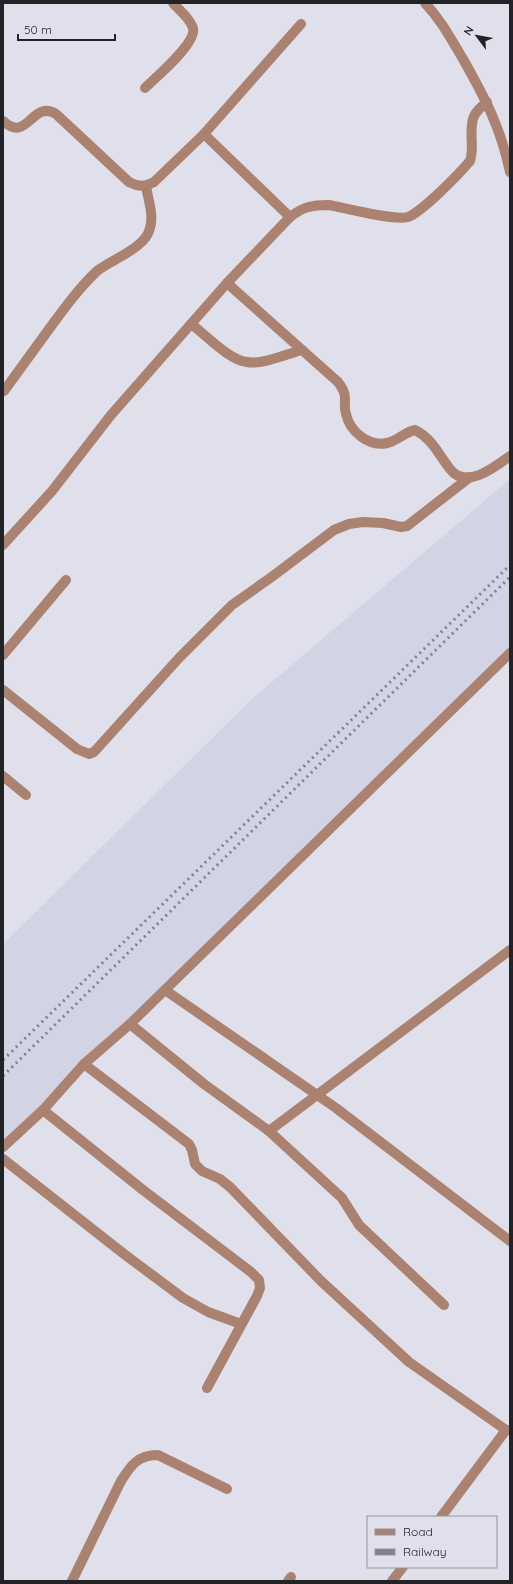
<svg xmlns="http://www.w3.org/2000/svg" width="513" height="1584" viewBox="0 0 513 1584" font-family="Quicksand,sans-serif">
  <rect width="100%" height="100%" fill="#dfe0eb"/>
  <path fill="#d2d3e5" d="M 510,479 L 510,651 L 3,1143 L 3,944 L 252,699 Z"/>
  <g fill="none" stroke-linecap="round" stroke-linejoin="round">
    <g stroke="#aa826f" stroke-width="10">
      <path d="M 425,3 C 441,20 451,39 463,59 C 485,98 501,128 510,172"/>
      <path d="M 145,88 C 156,77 197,43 193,28 C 190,18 179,10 173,3"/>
      <path d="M 3,121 C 28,144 32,99 56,114 L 129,182 C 139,187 144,187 154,182 L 204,134 L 301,24"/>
      <path d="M 204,134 L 290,217"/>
      <path d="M 227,283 L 338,382 C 350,398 342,400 346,414 C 350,432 369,447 387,443 C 397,441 405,432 415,430 C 433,439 438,454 450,469 C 466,490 495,467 510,456"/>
      <path d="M 191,324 C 206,335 229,360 247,362 C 262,365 287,354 302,350"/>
      <path d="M 4,391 C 20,369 36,347 52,325 C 66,306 80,287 97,271 C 112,259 146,248 150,228 C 154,215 148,199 146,186"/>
      <path d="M 3,545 L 52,491 L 111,415 L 227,283 L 290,217 C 303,207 311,205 329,205 C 345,208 394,221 408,217 C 422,212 459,174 470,161 C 475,147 468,130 474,116 C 477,110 482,106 487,102"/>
      <path d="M 3,655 L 66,580"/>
      <path d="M 3,690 L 77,749 L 89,754 L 94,752 L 179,658 L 232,605 L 273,576 L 334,530 L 349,524 L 363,522 L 383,523 L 401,527 L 407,526 L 470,477"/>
      <path d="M 3,776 L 26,795"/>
      <path d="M 165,990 L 336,1108 L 510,1241"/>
      <path d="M 130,1024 L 204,1084 L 269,1131 L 342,1198 L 359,1225 L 444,1305"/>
      <path d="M 84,1064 L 189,1144 L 192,1150 L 195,1164 L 202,1171 L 220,1179 L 230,1187 L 321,1281 L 409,1362 L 506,1430 L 510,1430"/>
      <path d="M 43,1110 L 143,1190 L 251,1272 L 259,1280 L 260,1288 L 257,1296 L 207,1388"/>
      <path d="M 269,1131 L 510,950"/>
      <path d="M 3,1147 L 43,1110 L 84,1064 L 130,1024 L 510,653"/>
      <path d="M 3,1159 L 124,1254 L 183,1298 L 208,1312 L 241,1324"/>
      <path d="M 441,1517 L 506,1430"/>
      <path d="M 72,1581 L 121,1481 C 131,1465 138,1455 158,1455 L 227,1489"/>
      <path d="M 288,1581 L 291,1577"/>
      <path d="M 392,1581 L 403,1567"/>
    </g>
    <g stroke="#81828a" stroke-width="3" stroke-dasharray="2 4" stroke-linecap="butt">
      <path d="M 3,1060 L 510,565"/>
      <path d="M 3,1076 L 510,577"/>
    </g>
  </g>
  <rect width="513" height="1584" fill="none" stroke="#222327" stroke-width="8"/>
  <rect x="367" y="1516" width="130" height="52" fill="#dfe0eb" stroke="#93949d"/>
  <rect x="375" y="1529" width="20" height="6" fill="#aa826f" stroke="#93949d"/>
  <text x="403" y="1536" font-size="12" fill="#222327">Road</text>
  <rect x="375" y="1549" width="20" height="6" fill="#81828a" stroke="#93949d"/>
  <text x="403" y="1556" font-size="12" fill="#222327">Railway</text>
  <g transform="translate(477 36) rotate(302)" stroke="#dfe0eb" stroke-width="3" paint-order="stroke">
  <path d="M0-3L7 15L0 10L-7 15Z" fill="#222327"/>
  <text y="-6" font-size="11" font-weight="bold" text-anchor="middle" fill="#222327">N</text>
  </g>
  <path d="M18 34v6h97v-6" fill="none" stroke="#222327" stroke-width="2"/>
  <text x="24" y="34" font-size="12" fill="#222327" stroke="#dfe0eb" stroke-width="3" paint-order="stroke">50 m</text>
</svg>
